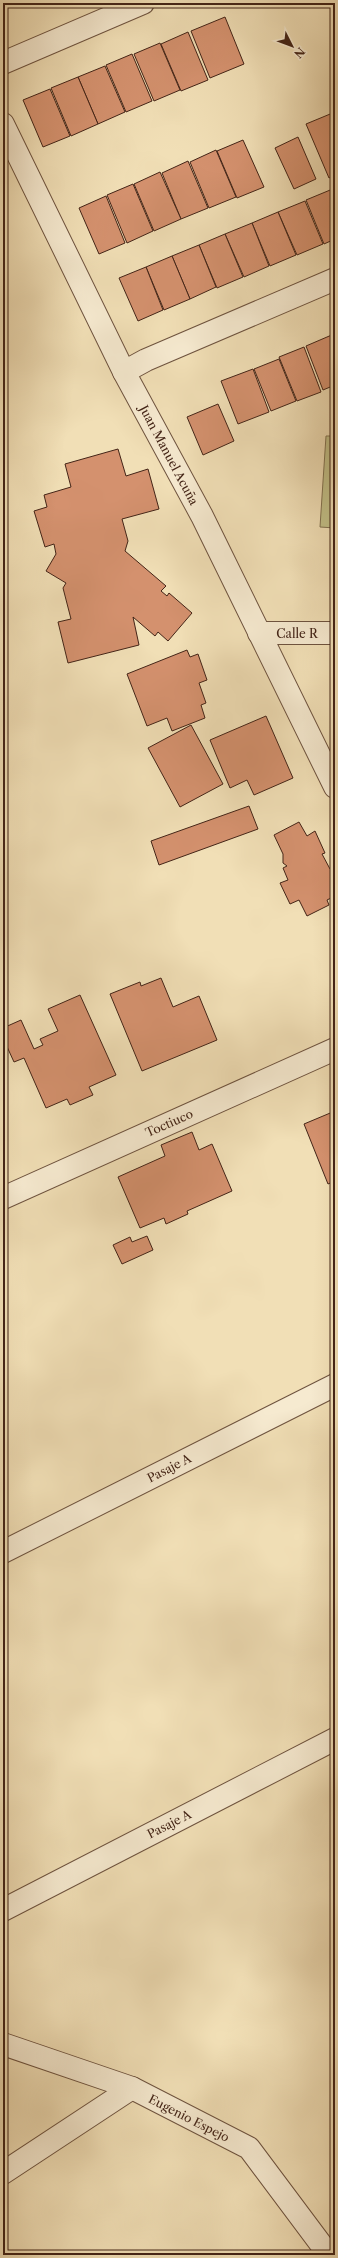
<svg xmlns="http://www.w3.org/2000/svg" width="338" height="2258" viewBox="0 0 338 2258" font-family="'Libre Caslon Text',serif">
  <rect width="100%" height="100%" fill="#f1dfb6"/>
  <filter id="stains"><feTurbulence type="fractalNoise" baseFrequency=".005" numOctaves="4"/><feColorMatrix values="0 0 0 0 .2 0 0 0 0 .09 0 0 0 0 .02 0 0 0 .5 -.17"/></filter>
  <radialGradient id="worn" r=".72"><stop offset=".6" stop-color="#630" stop-opacity="0"/><stop offset="1" stop-color="#630" stop-opacity=".3"/></radialGradient>
  <path fill="#c2c088" stroke="#827250" d="M 326,436 L 335,436 L 335,528 L 320,527 Z"/>
  <g fill="#d4916e" stroke="#432417">
    <path d="M 225,17 L 244,64 L 210,78 L 191,31 Z"/>
    <path d="M 188,32 L 208,80 L 181,91 L 161,44 Z"/>
    <path d="M 160,43 L 180,90 L 154,101 L 134,54 Z"/>
    <path d="M 132,54 L 152,101 L 126,112 L 106,65 Z"/>
    <path d="M 105,66 L 125,112 L 98,124 L 78,77 Z"/>
    <path d="M 78,77 L 98,124 L 71,136 L 51,88 Z"/>
    <path d="M 50,89 L 70,136 L 43,147 L 23,100 Z"/>
    <path d="M 335,112 L 335,175 L 329,178 L 306,124 Z"/>
    <path d="M 298,137 L 316,179 L 294,189 L 275,148 Z"/>
    <path d="M 243,140 L 264,187 L 237,198 L 217,151 Z"/>
    <path d="M 216,150 L 236,197 L 209,208 L 190,162 Z"/>
    <path d="M 188,161 L 208,208 L 181,219 L 162,173 Z"/>
    <path d="M 160,172 L 181,219 L 154,231 L 134,184 Z"/>
    <path d="M 133,184 L 153,231 L 127,243 L 107,195 Z"/>
    <path d="M 335,188 L 335,239 L 324,244 L 306,200 Z"/>
    <path d="M 106,196 L 125,243 L 99,254 L 79,208 Z"/>
    <path d="M 305,201 L 323,244 L 297,255 L 278,212 Z"/>
    <path d="M 278,212 L 296,255 L 270,266 L 252,223 Z"/>
    <path d="M 252,223 L 269,266 L 244,277 L 225,234 Z"/>
    <path d="M 225,234 L 243,277 L 217,288 L 199,245 Z"/>
    <path d="M 199,245 L 216,287 L 190,299 L 172,256 Z"/>
    <path d="M 172,256 L 190,299 L 164,310 L 146,267 Z"/>
    <path d="M 146,267 L 163,310 L 138,321 L 119,278 Z"/>
    <path d="M 334,334 L 335,385 L 323,390 L 306,346 Z"/>
    <path d="M 304,347 L 321,392 L 297,401 L 279,357 Z"/>
    <path d="M 279,359 L 296,401 L 271,411 L 254,369 Z"/>
    <path d="M 253,369 L 269,412 L 238,424 L 221,381 Z"/>
    <path d="M 218,404 L 234,441 L 203,455 L 187,417 Z"/>
    <path d="M 118,449 L 126,476 L 148,469 L 159,509 L 122,519 L 128,541 L 125,551 L 166,586 L 161,591 L 167,596 L 169,593 L 192,613 L 168,641 L 158,632 L 155,636 L 133,617 L 139,645 L 68,663 L 58,622 L 71,619 L 63,588 L 66,583 L 46,571 L 56,554 L 54,544 L 45,547 L 34,511 L 47,507 L 44,495 L 71,487 L 65,464 Z"/>
    <path d="M 187,650 L 190,657 L 198,654 L 207,680 L 199,683 L 206,703 L 201,705 L 205,718 L 172,731 L 167,718 L 147,726 L 127,674 Z"/>
    <path d="M 266,716 L 293,778 L 254,795 L 247,780 L 230,788 L 210,740 Z"/>
    <path d="M 191,725 L 223,784 L 180,807 L 148,748 Z"/>
    <path d="M 249,806 L 258,829 L 159,865 L 151,841 Z"/>
    <path d="M 299,822 L 307,836 L 315,831 L 325,853 L 322,854 L 330,869 L 334,868 L 335,871 L 335,876 L 333,877 L 335,882 L 335,896 L 327,900 L 329,905 L 307,916 L 299,900 L 290,904 L 280,883 L 288,880 L 283,868 L 287,866 L 283,863 L 283,854 L 274,835 Z"/>
    <path d="M 161,978 L 173,1007 L 199,996 L 217,1040 L 142,1071 L 110,994 L 140,982 L 141,986 Z"/>
    <path d="M 80,995 L 116,1075 L 89,1087 L 93,1095 L 70,1105 L 67,1099 L 46,1108 L 24,1058 L 14,1062 L 3,1038 L 3,1028 L 21,1020 L 34,1049 L 43,1045 L 40,1039 L 58,1031 L 48,1009 Z"/>
    <path d="M 335,1111 L 335,1181 L 328,1184 L 304,1124 Z"/>
    <path d="M 192,1132 L 199,1150 L 212,1144 L 232,1191 L 187,1211 L 188,1214 L 166,1224 L 164,1218 L 140,1228 L 118,1177 L 165,1156 L 161,1145 Z"/>
    <path d="M 147,1236 L 153,1250 L 122,1264 L 113,1245 L 130,1237 L 132,1242 Z"/>
  </g>
  <g fill="none" stroke-linecap="round" stroke-linejoin="round">
    <defs>
      <g id="minor">
        <path d="M 3,63 L 143,3"/>
        <path d="M 3,124 L 124,372 L 202,516 L 335,787"/>
        <path d="M 124,372 L 146,360 L 335,279"/>
        <path d="M 259,633 L 335,633"/>
        <path d="M 3,1198 L 335,1049"/>
        <path d="M 3,1552 L 335,1385"/>
        <path d="M 3,1910 L 335,1739"/>
        <path d="M 3,2044 L 132,2088 L 249,2148 L 329,2255"/>
        <path d="M 3,2173 L 132,2088"/>
      </g>
    </defs>
    <use href="#minor" stroke="#6e533f" stroke-width="24"/>
    <use href="#minor" stroke="#f6ead0" stroke-width="22"/>
  </g>
  <g text-anchor="middle" dominant-baseline="central" stroke-width="3" stroke-linejoin="round" paint-order="stroke">
    <g font-size="12" fill="#432417" stroke="#f6ead0">
      <text transform="translate(169 455) rotate(62)">Juan Manuel Acuña</text>
      <text x="297" y="633">Calle R</text>
      <text transform="translate(169 1123) rotate(-24)">Toctiuco</text>
      <text transform="translate(169 1468) rotate(-27)">Pasaje A</text>
      <text transform="translate(169 1824) rotate(-27)">Pasaje A</text>
      <text transform="translate(189 2118) rotate(27)">Eugenio Espejo</text>
    </g>
  </g>
  <rect width="338" height="2258" fill="none" stroke="#f1dfb6" stroke-width="16"/>
  <rect x="4" y="4" width="330" height="2250" fill="none" stroke="#432417" stroke-width="2"/>
  <rect x="8" y="8" width="322" height="2242" fill="none" stroke="#432417"/>
  <g transform="translate(292 46) rotate(132)" stroke="#f6ead0" stroke-width="3" paint-order="stroke">
  <path d="M0-3L7 15L0 10L-7 15Z" fill="#432417"/>
  <text y="-6" font-size="11" font-weight="bold" text-anchor="middle" fill="#432417">N</text>
  </g>
  <rect width="100%" height="100%" filter="url(#stains)"/>
  <rect width="100%" height="100%" fill="url(#worn)"/>
</svg>
